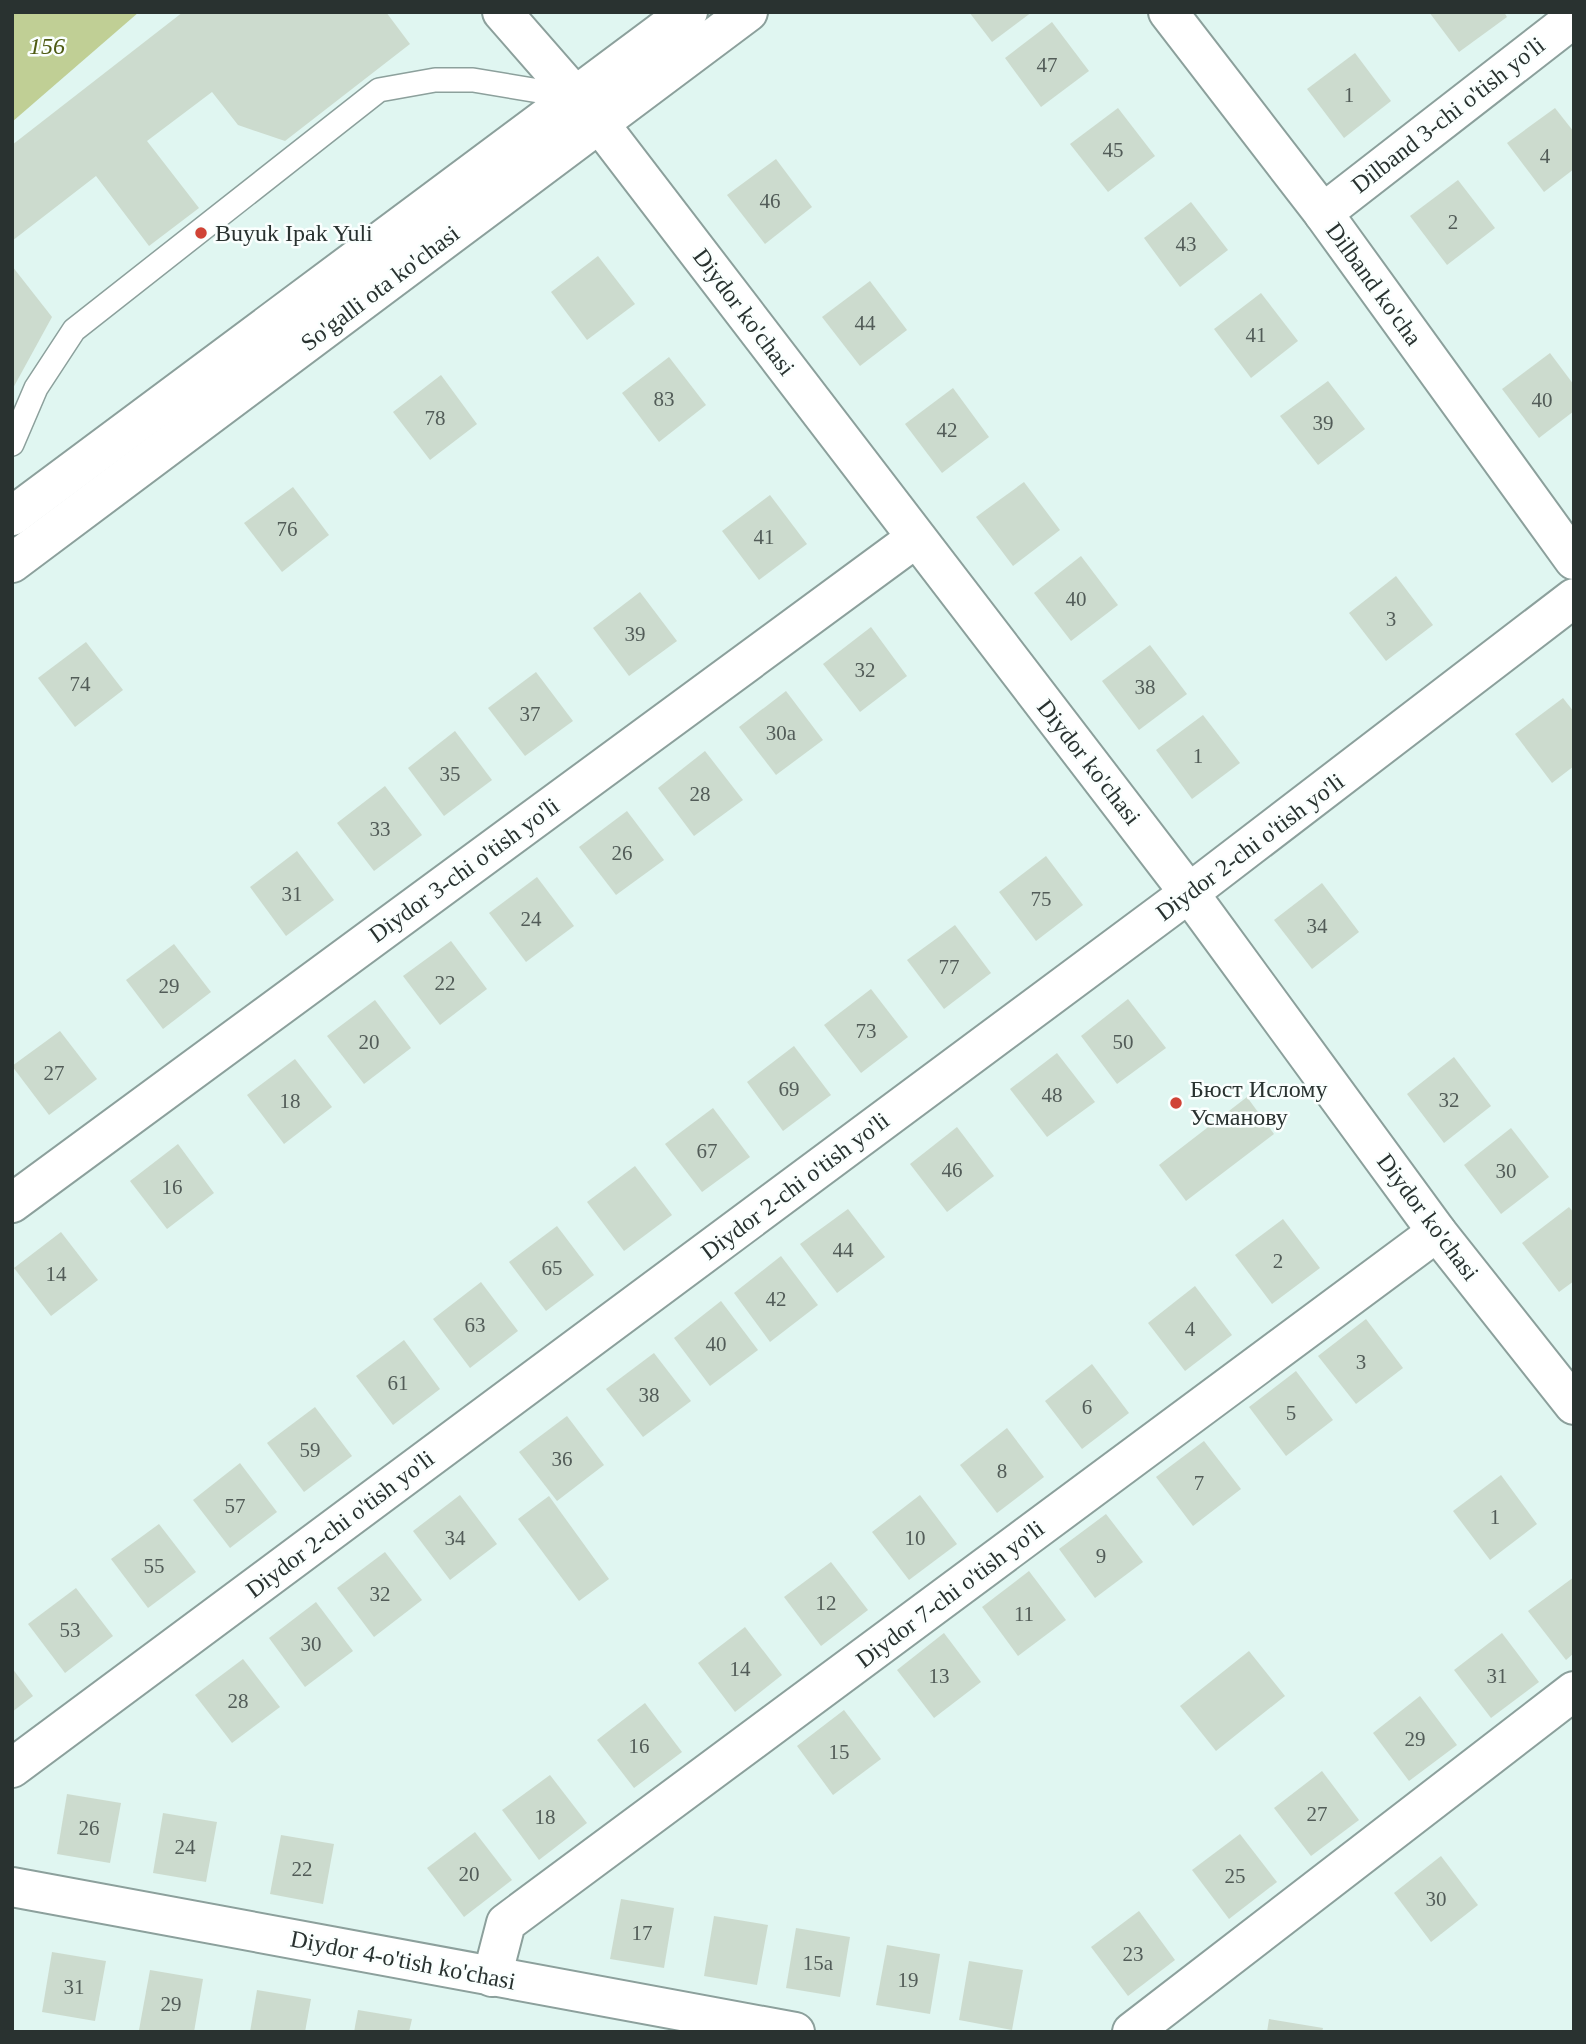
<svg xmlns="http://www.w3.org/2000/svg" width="1586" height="2044" viewBox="0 0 1586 2044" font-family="Georgia,serif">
  <rect width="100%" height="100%" fill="#e0f6f1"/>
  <path fill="#c0cf95" d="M 12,12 L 139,12 L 12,122 Z"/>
  <g fill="#ccdbce">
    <path d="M 183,12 L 386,12 L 410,44 L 285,141 L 238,125 L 212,92 L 147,141 L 199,208 L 149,246 L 96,176 L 12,241 L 12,145 Z"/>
    <path d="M 969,12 L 1032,12 L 992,42 Z"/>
    <path d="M 1429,12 L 1504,12 L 1507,17 L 1459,52 Z"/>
    <path d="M 1052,22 L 1089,71 L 1041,107 L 1005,58 Z"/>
    <path d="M 1355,53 L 1391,101 L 1344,138 L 1307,89 Z"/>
    <path d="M 1118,108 L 1155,156 L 1108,192 L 1070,144 Z"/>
    <path d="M 1555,108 L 1574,132 L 1574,169 L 1544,192 L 1507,143 Z"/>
    <path d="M 776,159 L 812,207 L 765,244 L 727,195 Z"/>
    <path d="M 1458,180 L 1495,228 L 1447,265 L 1410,216 Z"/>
    <path d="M 1191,202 L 1228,250 L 1180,287 L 1144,238 Z"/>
    <path d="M 598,256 L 635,304 L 587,340 L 551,292 Z"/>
    <path d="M 12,266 L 52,317 L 12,390 Z"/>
    <path d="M 870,281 L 907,330 L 860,366 L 822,317 Z"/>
    <path d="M 1261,293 L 1298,341 L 1251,378 L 1214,329 Z"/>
    <path d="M 1550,353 L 1574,385 L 1574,411 L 1539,438 L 1502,389 Z"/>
    <path d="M 669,357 L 706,405 L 659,442 L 622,393 Z"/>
    <path d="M 441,375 L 477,424 L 430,460 L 393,412 Z"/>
    <path d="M 1328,381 L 1365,429 L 1318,465 L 1280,416 Z"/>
    <path d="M 953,388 L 989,437 L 942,473 L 905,424 Z"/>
    <path d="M 1024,482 L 1060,530 L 1013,566 L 976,517 Z"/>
    <path d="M 293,487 L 329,535 L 282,572 L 244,523 Z"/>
    <path d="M 770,495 L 807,544 L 759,580 L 722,531 Z"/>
    <path d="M 1081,556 L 1118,605 L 1071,641 L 1034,593 Z"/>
    <path d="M 1396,576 L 1433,625 L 1386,661 L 1349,613 Z"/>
    <path d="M 640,592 L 677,641 L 629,676 L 593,628 Z"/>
    <path d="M 871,627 L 907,676 L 860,712 L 823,664 Z"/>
    <path d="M 86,642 L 123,690 L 75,727 L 38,678 Z"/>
    <path d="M 1150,645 L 1187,694 L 1139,730 L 1102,681 Z"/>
    <path d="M 536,672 L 573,721 L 525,756 L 488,708 Z"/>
    <path d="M 786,691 L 823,740 L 776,775 L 739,727 Z"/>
    <path d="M 1563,698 L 1574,712 L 1574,766 L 1552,783 L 1515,734 Z"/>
    <path d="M 1203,715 L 1240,763 L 1192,799 L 1156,750 Z"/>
    <path d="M 455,731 L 492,780 L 444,816 L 408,768 Z"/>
    <path d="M 705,751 L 743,800 L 694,836 L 658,788 Z"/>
    <path d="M 385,786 L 422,835 L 374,871 L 337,823 Z"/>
    <path d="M 627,811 L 664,860 L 616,895 L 579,847 Z"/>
    <path d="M 297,851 L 334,900 L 286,936 L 250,887 Z"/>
    <path d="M 1046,856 L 1083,905 L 1036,941 L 999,892 Z"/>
    <path d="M 537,877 L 574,926 L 526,962 L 489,913 Z"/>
    <path d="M 1322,883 L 1359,932 L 1312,969 L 1274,920 Z"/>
    <path d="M 955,925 L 991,973 L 944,1009 L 907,960 Z"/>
    <path d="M 451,941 L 487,989 L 440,1025 L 403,976 Z"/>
    <path d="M 174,944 L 211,992 L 163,1029 L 126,980 Z"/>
    <path d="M 871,989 L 908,1037 L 861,1073 L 824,1025 Z"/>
    <path d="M 1128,999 L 1166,1048 L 1117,1084 L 1081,1036 Z"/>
    <path d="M 375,1000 L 411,1048 L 364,1084 L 327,1036 Z"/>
    <path d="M 60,1031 L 97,1079 L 49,1115 L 12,1066 Z"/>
    <path d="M 794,1046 L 831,1095 L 783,1131 L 747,1082 Z"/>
    <path d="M 1057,1053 L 1095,1102 L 1047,1137 L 1010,1089 Z"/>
    <path d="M 1454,1057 L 1491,1106 L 1444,1143 L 1407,1094 Z"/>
    <path d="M 295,1059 L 332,1107 L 284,1144 L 247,1095 Z"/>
    <path d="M 1247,1097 L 1274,1134 L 1186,1201 L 1159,1165 Z"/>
    <path d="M 713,1108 L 750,1157 L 702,1192 L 665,1144 Z"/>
    <path d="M 957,1127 L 994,1176 L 947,1212 L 910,1164 Z"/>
    <path d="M 1511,1128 L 1549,1177 L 1501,1214 L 1464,1165 Z"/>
    <path d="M 178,1144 L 214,1193 L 167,1229 L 130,1181 Z"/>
    <path d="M 635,1166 L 672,1215 L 624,1251 L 587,1202 Z"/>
    <path d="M 1569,1207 L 1574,1213 L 1574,1281 L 1559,1292 L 1522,1243 Z"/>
    <path d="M 848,1209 L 885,1257 L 837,1293 L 800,1244 Z"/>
    <path d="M 1283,1219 L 1320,1268 L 1272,1304 L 1235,1255 Z"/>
    <path d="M 557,1226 L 594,1275 L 546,1311 L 509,1262 Z"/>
    <path d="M 61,1232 L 98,1280 L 51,1316 L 14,1268 Z"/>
    <path d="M 781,1256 L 818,1305 L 770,1342 L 734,1293 Z"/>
    <path d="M 481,1282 L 518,1331 L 470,1368 L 433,1319 Z"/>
    <path d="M 1195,1286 L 1232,1335 L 1185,1371 L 1148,1323 Z"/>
    <path d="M 721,1301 L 758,1350 L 710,1386 L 674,1338 Z"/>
    <path d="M 1366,1319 L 1403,1368 L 1356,1404 L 1318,1356 Z"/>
    <path d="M 404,1340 L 440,1389 L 393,1425 L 356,1376 Z"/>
    <path d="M 654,1353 L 691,1401 L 643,1437 L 606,1389 Z"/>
    <path d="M 1092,1364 L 1129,1413 L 1082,1449 L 1045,1401 Z"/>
    <path d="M 1296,1371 L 1333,1420 L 1286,1456 L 1249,1407 Z"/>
    <path d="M 315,1407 L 352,1456 L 304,1492 L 267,1443 Z"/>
    <path d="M 567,1416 L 604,1465 L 557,1501 L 519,1452 Z"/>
    <path d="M 1007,1428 L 1044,1477 L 997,1513 L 960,1465 Z"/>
    <path d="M 1204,1441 L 1241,1489 L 1193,1526 L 1156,1477 Z"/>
    <path d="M 240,1463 L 277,1512 L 230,1548 L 193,1500 Z"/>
    <path d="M 1501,1475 L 1537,1524 L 1490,1560 L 1453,1511 Z"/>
    <path d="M 460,1495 L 497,1544 L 450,1580 L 413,1531 Z"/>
    <path d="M 920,1495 L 957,1544 L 909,1580 L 872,1532 Z"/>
    <path d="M 549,1496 L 609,1579 L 579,1601 L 518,1519 Z"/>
    <path d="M 1106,1514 L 1143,1562 L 1095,1598 L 1059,1549 Z"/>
    <path d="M 159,1524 L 196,1572 L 148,1608 L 111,1559 Z"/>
    <path d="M 385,1552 L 422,1600 L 374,1637 L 337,1588 Z"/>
    <path d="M 831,1562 L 868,1610 L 821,1646 L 784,1597 Z"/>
    <path d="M 1029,1571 L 1066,1620 L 1018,1656 L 982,1607 Z"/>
    <path d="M 1574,1577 L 1574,1653 L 1566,1660 L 1528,1611 Z"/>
    <path d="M 76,1588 L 113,1636 L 65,1673 L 28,1624 Z"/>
    <path d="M 316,1602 L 353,1651 L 305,1687 L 269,1638 Z"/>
    <path d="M 745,1627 L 782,1675 L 735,1712 L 698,1663 Z"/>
    <path d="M 944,1633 L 981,1682 L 934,1718 L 897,1670 Z"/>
    <path d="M 1502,1633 L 1539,1682 L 1491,1718 L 1454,1670 Z"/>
    <path d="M 1249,1651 L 1285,1696 L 1216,1751 L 1180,1706 Z"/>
    <path d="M 243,1659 L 280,1707 L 232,1743 L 195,1695 Z"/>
    <path d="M 12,1668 L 33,1696 L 12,1712 Z"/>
    <path d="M 1420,1696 L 1457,1745 L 1409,1781 L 1373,1733 Z"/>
    <path d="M 645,1703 L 682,1752 L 634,1788 L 597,1740 Z"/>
    <path d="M 844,1710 L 881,1759 L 833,1795 L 797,1746 Z"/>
    <path d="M 1322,1771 L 1359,1820 L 1311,1856 L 1274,1808 Z"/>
    <path d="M 550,1775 L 587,1823 L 539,1860 L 502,1810 Z"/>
    <path d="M 67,1794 L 121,1803 L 110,1863 L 57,1854 Z"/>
    <path d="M 163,1813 L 217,1822 L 206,1882 L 153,1873 Z"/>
    <path d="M 475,1832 L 512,1880 L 464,1917 L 427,1868 Z"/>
    <path d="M 1240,1834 L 1277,1882 L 1229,1919 L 1192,1870 Z"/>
    <path d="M 281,1835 L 334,1844 L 323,1904 L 270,1894 Z"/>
    <path d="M 1441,1856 L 1478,1905 L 1431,1942 L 1394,1893 Z"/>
    <path d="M 621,1899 L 674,1908 L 664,1968 L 610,1959 Z"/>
    <path d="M 1139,1911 L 1175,1960 L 1128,1996 L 1091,1947 Z"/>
    <path d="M 714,1916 L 768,1925 L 757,1985 L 704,1976 Z"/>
    <path d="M 796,1928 L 850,1937 L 840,1997 L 786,1988 Z"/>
    <path d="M 887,1945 L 940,1954 L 930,2014 L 876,2005 Z"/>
    <path d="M 52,1952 L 106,1961 L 95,2021 L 42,2012 Z"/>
    <path d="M 969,1961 L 1023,1970 L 1012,2030 L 959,2020 Z"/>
    <path d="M 150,1970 L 203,1979 L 194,2032 L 150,2032 L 139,2030 Z"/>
    <path d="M 257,1990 L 311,1999 L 305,2032 L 250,2032 Z"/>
    <path d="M 358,2010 L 412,2019 L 409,2032 L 354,2032 Z"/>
    <path d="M 1269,2019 L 1323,2028 L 1322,2032 L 1267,2032 Z"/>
  </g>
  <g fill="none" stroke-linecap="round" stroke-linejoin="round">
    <defs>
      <path id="service" d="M 12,444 L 36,388 L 74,330 L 379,90 L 435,80 L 473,80 L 575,97"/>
      <g id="minor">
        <path d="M 502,12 L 599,123 L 1189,893 L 1437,1232 L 1574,1405"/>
        <path d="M 1168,12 L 1323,213 L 1574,560"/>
        <path d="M 1323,213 L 1574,18"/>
        <path d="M 12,1203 L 916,538"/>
        <path d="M 12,1768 L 1189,893 L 1574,598"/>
        <path d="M 12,1887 L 795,2032"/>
        <path d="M 492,1977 L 506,1923 L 1437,1232"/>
        <path d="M 1132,2032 L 1574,1691"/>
      </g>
      <g id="secondary">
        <path d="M 12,516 L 688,12"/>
        <path d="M 12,563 L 748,12"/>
      </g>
    </defs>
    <use href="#service" stroke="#8ca09c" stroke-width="26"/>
    <use href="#minor" stroke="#8ca09c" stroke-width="42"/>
    <use href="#secondary" stroke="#8ca09c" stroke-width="42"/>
    <use href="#service" stroke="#fff" stroke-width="23"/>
    <use href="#minor" stroke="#fff" stroke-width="38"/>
    <use href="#secondary" stroke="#fff" stroke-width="38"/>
  </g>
  <g fill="#d04336" stroke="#fafffe" stroke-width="2.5">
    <circle cx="201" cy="233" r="7"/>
    <circle cx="1176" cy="1103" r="7"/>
  </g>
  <g text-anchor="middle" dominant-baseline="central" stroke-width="5" stroke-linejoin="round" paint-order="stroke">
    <g font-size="21" fill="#525c58">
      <text x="1047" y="65">47</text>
      <text x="1349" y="95">1</text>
      <text x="1113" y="150">45</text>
      <text x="1545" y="156">4</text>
      <text x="770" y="201">46</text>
      <text x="1453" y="222">2</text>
      <text x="1186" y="244">43</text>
      <text x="865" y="323">44</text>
      <text x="1256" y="335">41</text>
      <text x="664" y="399">83</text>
      <text x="1542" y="400">40</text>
      <text x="435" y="418">78</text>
      <text x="1323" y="423">39</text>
      <text x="947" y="430">42</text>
      <text x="287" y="529">76</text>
      <text x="764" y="537">41</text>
      <text x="1076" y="599">40</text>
      <text x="1391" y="619">3</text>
      <text x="635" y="634">39</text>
      <text x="865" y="670">32</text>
      <text x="80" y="684">74</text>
      <text x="1145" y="687">38</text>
      <text x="530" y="714">37</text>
      <text x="781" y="733">30a</text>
      <text x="1198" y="756">1</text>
      <text x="450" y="774">35</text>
      <text x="700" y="794">28</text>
      <text x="380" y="829">33</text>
      <text x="622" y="853">26</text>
      <text x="292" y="894">31</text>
      <text x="1041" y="899">75</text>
      <text x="531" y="919">24</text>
      <text x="1317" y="926">34</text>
      <text x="949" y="967">77</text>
      <text x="445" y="983">22</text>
      <text x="169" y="986">29</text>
      <text x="866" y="1031">73</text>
      <text x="369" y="1042">20</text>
      <text x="1123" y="1042">50</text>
      <text x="54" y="1073">27</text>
      <text x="789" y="1089">69</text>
      <text x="1052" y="1095">48</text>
      <text x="1449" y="1100">32</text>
      <text x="290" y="1101">18</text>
      <text x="707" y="1151">67</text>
      <text x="952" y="1170">46</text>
      <text x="1506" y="1171">30</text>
      <text x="172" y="1187">16</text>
      <text x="843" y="1250">44</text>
      <text x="1278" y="1261">2</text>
      <text x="552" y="1268">65</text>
      <text x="56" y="1274">14</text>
      <text x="776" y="1299">42</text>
      <text x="475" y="1325">63</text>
      <text x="1190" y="1329">4</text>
      <text x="716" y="1344">40</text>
      <text x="1361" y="1362">3</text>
      <text x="398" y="1383">61</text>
      <text x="649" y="1395">38</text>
      <text x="1087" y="1407">6</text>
      <text x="1291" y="1413">5</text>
      <text x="310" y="1450">59</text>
      <text x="562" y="1459">36</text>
      <text x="1002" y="1471">8</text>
      <text x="1199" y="1483">7</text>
      <text x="235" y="1506">57</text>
      <text x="1495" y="1517">1</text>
      <text x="455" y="1538">34</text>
      <text x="915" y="1538">10</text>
      <text x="1101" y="1556">9</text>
      <text x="154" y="1566">55</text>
      <text x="380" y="1594">32</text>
      <text x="826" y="1603">12</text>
      <text x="1024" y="1614">11</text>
      <text x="70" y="1630">53</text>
      <text x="311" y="1644">30</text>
      <text x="740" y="1669">14</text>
      <text x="939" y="1676">13</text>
      <text x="1497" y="1676">31</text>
      <text x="238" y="1701">28</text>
      <text x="1415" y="1739">29</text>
      <text x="639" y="1746">16</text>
      <text x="839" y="1752">15</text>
      <text x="1317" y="1814">27</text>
      <text x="545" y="1817">18</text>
      <text x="89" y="1828">26</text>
      <text x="185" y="1847">24</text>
      <text x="302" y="1869">22</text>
      <text x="469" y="1874">20</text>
      <text x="1235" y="1876">25</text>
      <text x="1436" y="1899">30</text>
      <text x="642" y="1933">17</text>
      <text x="1133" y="1954">23</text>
      <text x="818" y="1963">15a</text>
      <text x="908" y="1980">19</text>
      <text x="74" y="1987">31</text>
      <text x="171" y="2004">29</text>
    </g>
    <g font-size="24" font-style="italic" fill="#4e5b13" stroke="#fafffe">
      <text x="47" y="46">156</text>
    </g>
    <g font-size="24" fill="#293230" stroke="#fafffe">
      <text transform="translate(1448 115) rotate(-38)">Dilband 3-chi o'tish yo'li</text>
      <text transform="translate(1374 284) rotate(54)">Dilband ko'cha</text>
      <text transform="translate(380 288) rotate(-37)">So'galli ota ko'chasi</text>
      <text transform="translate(744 312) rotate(53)">Diydor ko'chasi</text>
      <text transform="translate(1089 762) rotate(52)">Diydor ko'chasi</text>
      <text transform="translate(1250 847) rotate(-37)">Diydor 2-chi o'tish yo'li</text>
      <text transform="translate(464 870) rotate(-36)">Diydor 3-chi o'tish yo'li</text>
      <text transform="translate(795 1186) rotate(-37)">Diydor 2-chi o'tish yo'li</text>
      <text transform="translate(1428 1217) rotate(53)">Diydor ko'chasi</text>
      <text transform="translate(340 1524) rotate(-37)">Diydor 2-chi o'tish yo'li</text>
      <text transform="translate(950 1594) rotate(-37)">Diydor 7-chi o'tish yo'li</text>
      <text transform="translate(403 1960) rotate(11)">Diydor 4-o'tish ko'chasi</text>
    </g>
    <g font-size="24" fill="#293230" stroke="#fafffe" text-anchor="start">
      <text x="215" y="233">Buyuk Ipak Yuli</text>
      <text x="1190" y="1089">Бюст Ислому<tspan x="1190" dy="28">Усманову</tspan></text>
    </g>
  </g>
  <rect width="1586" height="2044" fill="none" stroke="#293230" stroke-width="28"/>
</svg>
